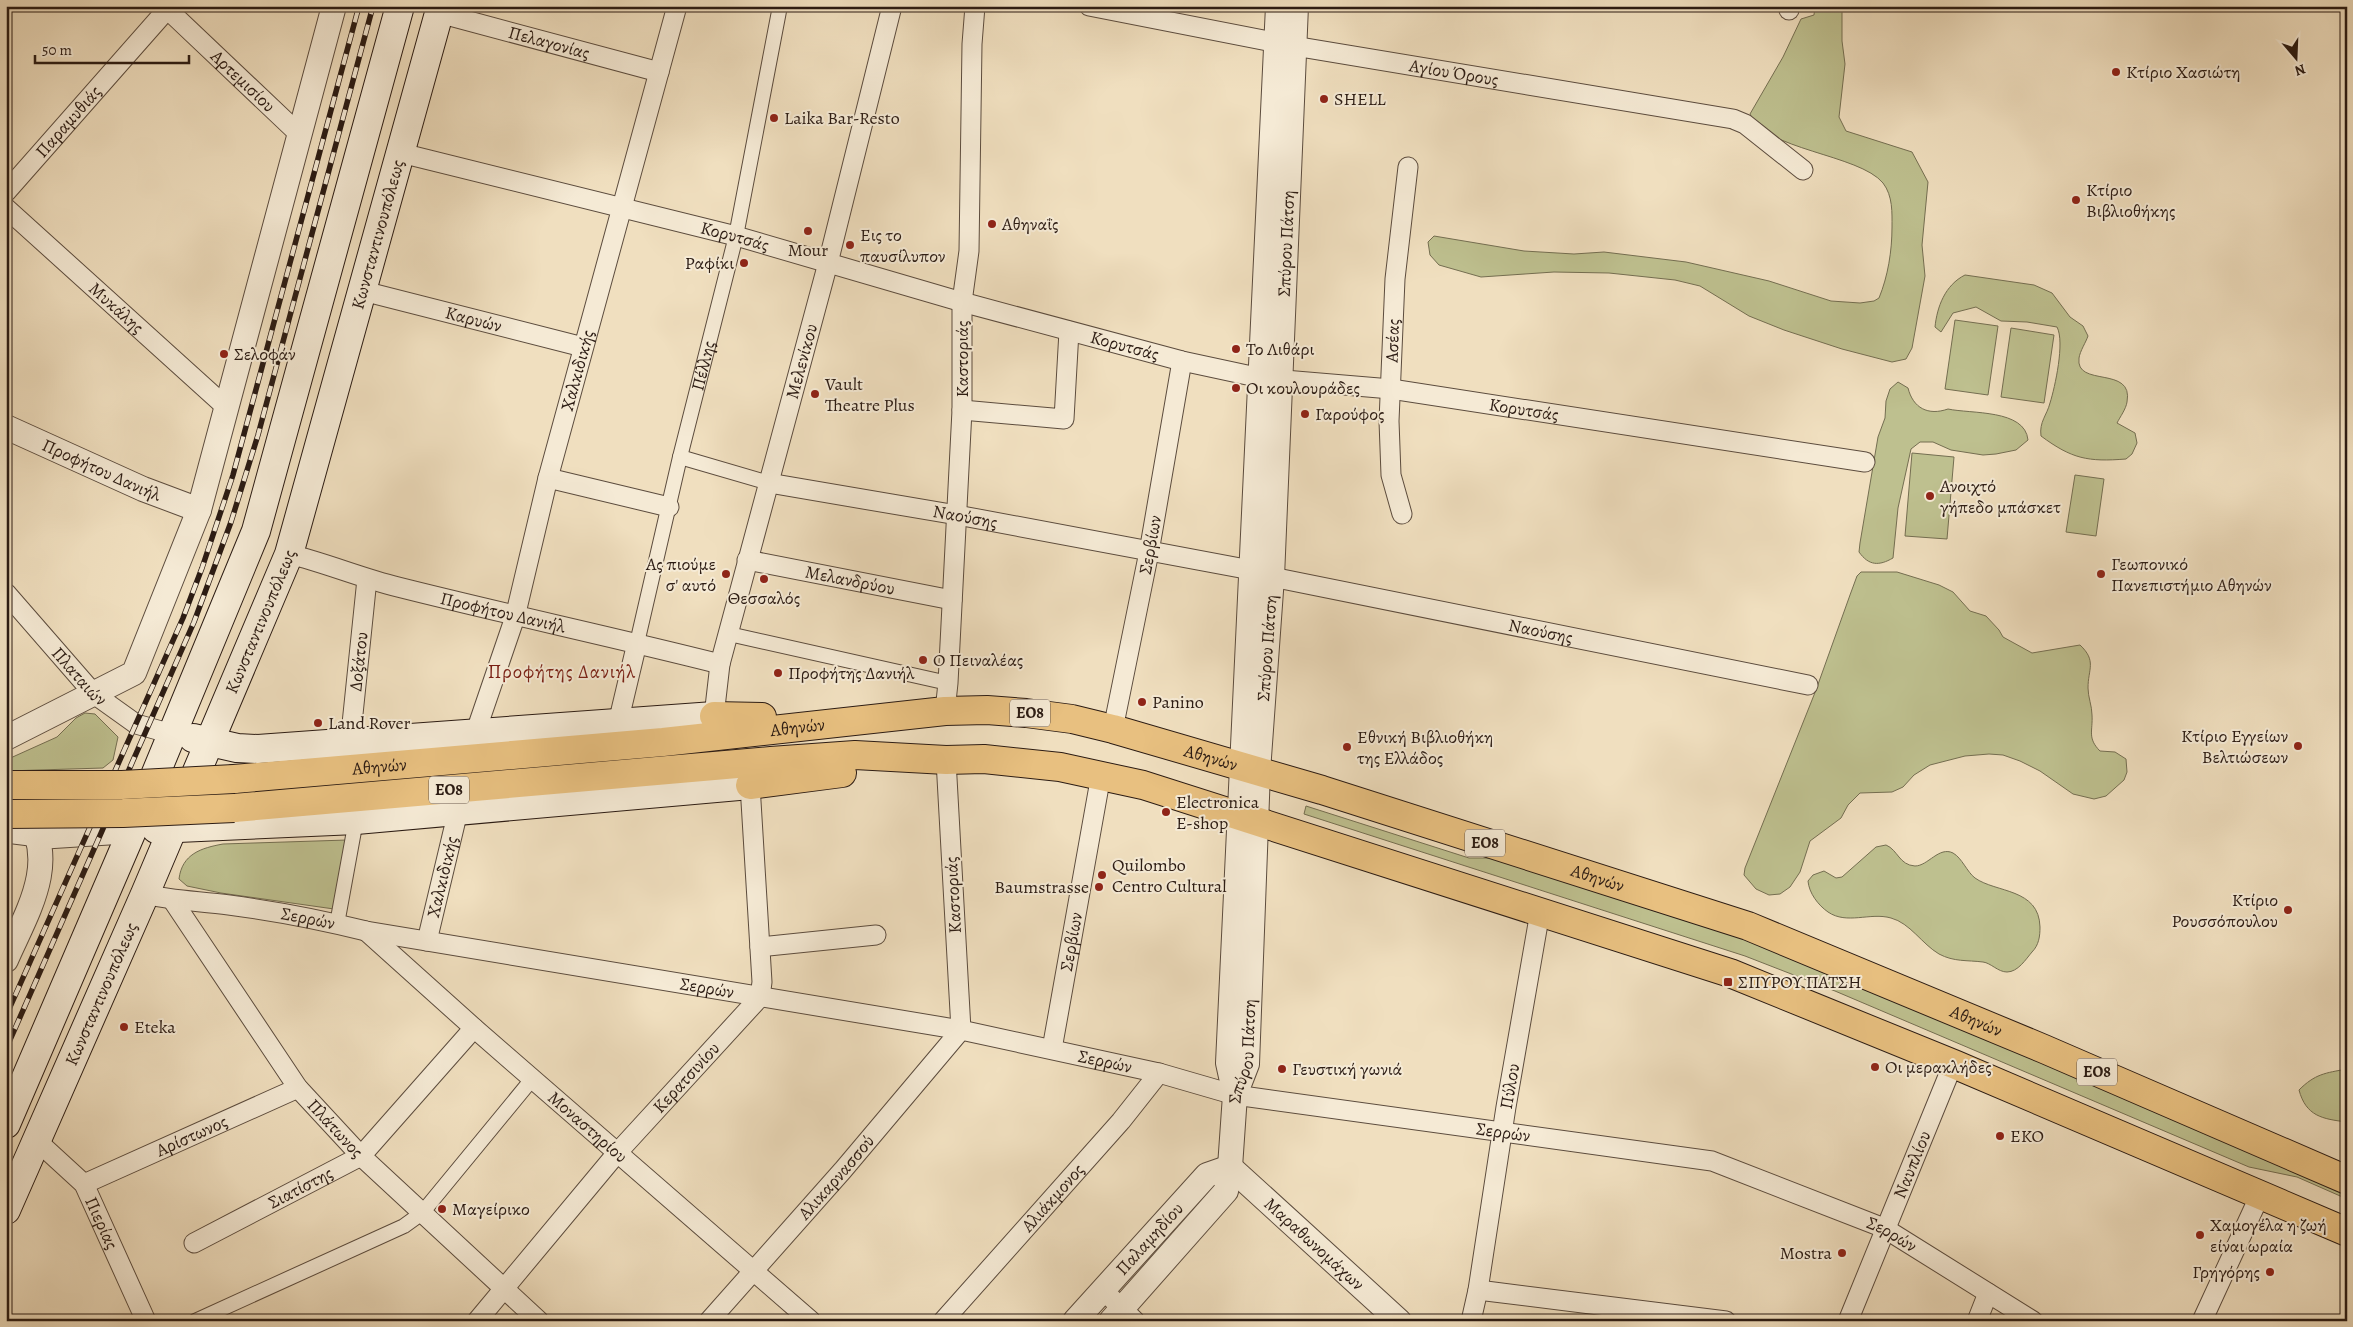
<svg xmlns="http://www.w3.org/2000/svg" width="2353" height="1327" viewBox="0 0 2353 1327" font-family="Alegreya,serif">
  <rect width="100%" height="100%" fill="#f0dfbf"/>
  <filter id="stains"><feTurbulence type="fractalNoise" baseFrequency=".004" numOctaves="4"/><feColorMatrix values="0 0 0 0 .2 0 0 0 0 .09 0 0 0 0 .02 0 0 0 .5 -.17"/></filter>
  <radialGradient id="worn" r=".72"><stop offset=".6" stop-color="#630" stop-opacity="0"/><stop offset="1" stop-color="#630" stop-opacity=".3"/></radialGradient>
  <g fill="#bec08f" stroke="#746e51">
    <path d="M 1815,6 L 1842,6 L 1842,41 L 1845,64 L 1839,117 L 1846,131 L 1912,152 L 1928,182 L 1922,245 L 1925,276 L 1912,348 L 1906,359 L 1892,362 L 1842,349 L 1784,330 L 1749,316 L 1700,286 L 1675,280 L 1609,273 L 1554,272 L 1481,277 L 1439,265 L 1430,255 L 1428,242 L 1434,236 L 1524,251 L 1574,254 L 1604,252 L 1686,262 L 1769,281 L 1831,301 L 1860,303 L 1874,301 L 1879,298 C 1888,276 1892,251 1892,227 C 1892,213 1893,196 1883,183 C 1859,154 1763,150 1750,114 L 1783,57 L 1801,19 L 1814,15 Z"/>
    <path d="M 1965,275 L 2034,285 L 2052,293 L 2070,317 L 2083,326 L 2088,336 C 2086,342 2080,351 2079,358 C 2075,388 2134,365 2127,402 C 2126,409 2120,417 2117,423 L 2135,433 L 2137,443 L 2132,454 L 2126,459 C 2088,462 2072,459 2041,436 C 2039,422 2047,415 2050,403 C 2055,387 2065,342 2057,327 L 2027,322 L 2001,321 L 1976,307 L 1953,313 L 1941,332 L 1935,327 C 1937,307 1945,285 1965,275 Z"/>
    <path d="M 1955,320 L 1998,326 L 1988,395 L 1945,389 Z"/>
    <path d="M 2011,328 L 2054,335 L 2044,403 L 2001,397 Z"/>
    <path d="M 1898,382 L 1908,388 C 1913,408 1928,416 1948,409 C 1971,414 2025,409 2028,440 L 2016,450 L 1996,454 L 1983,455 L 1951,450 L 1933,442 L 1920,442 L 1911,449 L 1898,508 L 1893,558 C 1879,566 1869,566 1859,552 L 1860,543 L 1878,437 L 1885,418 L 1886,401 L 1890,389 Z"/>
    <path d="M 1912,453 L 1954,457 L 1947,539 L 1905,536 Z"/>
    <path d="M 2075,475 L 2104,479 L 2096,536 L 2066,532 Z"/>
    <path d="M 1861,572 L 1897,572 L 1939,585 L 1953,592 L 1970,611 L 1986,616 L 1999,630 L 2003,637 L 2032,653 L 2080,645 C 2097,661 2088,669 2088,688 C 2088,697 2092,706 2092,715 C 2093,731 2087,738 2100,751 L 2115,752 L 2126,759 L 2127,772 L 2124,780 L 2106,796 L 2094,799 L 2073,794 L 2040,771 L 2020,761 L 2003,755 L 1989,754 L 1965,756 L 1930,765 L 1914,775 L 1903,787 L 1892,792 L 1860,793 L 1848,805 L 1841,818 L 1810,841 L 1800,872 L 1790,887 L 1780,894 L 1769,895 L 1756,889 L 1744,875 L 1745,868 L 1816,690 L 1850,595 L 1857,576 Z"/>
    <path d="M 85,713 L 95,714 L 118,737 L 113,760 L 103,768 L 6,771 L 6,760 L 57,737 L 76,718 Z"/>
    <path d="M 1306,806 L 1469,858 L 1492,858 L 1749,940 L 1843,977 L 2347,1192 L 2347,1199 L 2297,1177 L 2249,1167 L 1835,991 L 1745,956 L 1304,814 Z"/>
    <path d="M 347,840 L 334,909 L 221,893 L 187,886 L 179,879 C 182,854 201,848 223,844 Z"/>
    <path d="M 1886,845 C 1898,850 1899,865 1915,866 C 1928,866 1939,846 1953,853 C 1962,858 1967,872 1975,878 C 1996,893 2039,888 2040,927 C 2040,936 2039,945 2032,952 C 2026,959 2018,972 2007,972 C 1998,972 1991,963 1983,962 C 1967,960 1954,962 1939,954 C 1922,944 1910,923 1891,918 C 1870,912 1847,925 1828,912 C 1818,905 1809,893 1808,881 L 1813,875 L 1824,871 L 1836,878 L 1842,877 L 1876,847 Z"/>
    <path d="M 2347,1069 L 2347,1122 C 2322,1119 2306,1116 2299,1090 C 2315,1074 2325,1073 2347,1069 Z"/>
  </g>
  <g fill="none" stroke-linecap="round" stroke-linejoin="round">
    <defs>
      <g id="pedestrian">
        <path d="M 680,457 L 769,483"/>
        <path d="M 729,634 L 948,683"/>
        <path id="s1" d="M 637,643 L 680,457 L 736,236 L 780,6"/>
        <path d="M 337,924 L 356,820"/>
        <path d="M 195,1321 L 404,1226 L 422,1213 L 533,1078"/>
      </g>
      <g id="minor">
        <path id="s2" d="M 164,6 L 299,134"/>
        <path id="s3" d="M 1089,6 L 1294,46 L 1733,119 L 1745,124 L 1803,170"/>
        <path d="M 1789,6 L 1789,10"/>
        <path id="s4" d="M 439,13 L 659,72"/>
        <path id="s5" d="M 401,153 L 736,236 L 962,302 L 1182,361 L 1261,378 L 1391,389 L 1865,462"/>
        <path id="s6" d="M 6,192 L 170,6"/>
        <path id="s7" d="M 6,208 L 226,407"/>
        <path id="s8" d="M 363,291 L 583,347"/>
        <path d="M 962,410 L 1064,419 L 1069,331"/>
        <path d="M 548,478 L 669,507"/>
        <path id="s9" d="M 769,483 L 957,515 L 1251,570"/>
        <path id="s10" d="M 1402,514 L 1391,475 L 1389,421 L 1395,279 L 1408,167"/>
        <path id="s11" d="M 289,554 C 326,563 361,578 398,587 C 505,614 613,637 720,664"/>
        <path id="s12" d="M 747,560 L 952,600"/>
        <path id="s13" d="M 1272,577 L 1808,685"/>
        <path id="s14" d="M 6,593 L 94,694 L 136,724 L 172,734"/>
        <path d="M 945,711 L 948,683 L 962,410 L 962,302 L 969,251 L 972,44 L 975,6"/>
        <path id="s15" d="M 714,716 L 720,664 L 828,263 L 892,6"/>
        <path d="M 618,723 L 637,643"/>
        <path id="s16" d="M 1113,729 L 1149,552 L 1182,361"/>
        <path id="s17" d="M 475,734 L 515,617 L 548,478 L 677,6"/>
        <path id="s18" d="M 350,743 L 367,579"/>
        <path d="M 6,833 L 38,837"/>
        <path id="s19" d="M 145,894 C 173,901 201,901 229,905 C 275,911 322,920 366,931 L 961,1030 L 1159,1073 L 1235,1095 L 1712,1161 L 1884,1228 L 2033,1321"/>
        <path id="s20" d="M 173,901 L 298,1088 L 361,1156 L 539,1321"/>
        <path id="s21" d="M 366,931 L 474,1028 L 811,1321"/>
        <path id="s22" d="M 427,941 L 458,811"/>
        <path d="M 760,947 L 876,935"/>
        <path id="s23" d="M 1052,1049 L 1101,775"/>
        <path id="s24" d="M 36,1140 L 84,1184 L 146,1321"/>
        <path id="s25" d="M 84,1184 L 298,1088"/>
        <path id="s26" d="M 194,1243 L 361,1156 L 474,1028"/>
        <path d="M 1103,1290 L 1135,1321"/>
        <path d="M 1478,1290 L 1726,1321"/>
        <path id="s27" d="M 477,1321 L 617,1153 L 760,997 L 762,982 L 750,785"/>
        <path id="s28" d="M 709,1321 L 843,1170 L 961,1030 L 946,760"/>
        <path id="s29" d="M 943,1321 L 1121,1121 L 1159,1073"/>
        <path id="s30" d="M 1471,1321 L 1478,1290 L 1506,1107 L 1540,912"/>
        <path id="s31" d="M 1848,1321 L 1953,1064"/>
        <path d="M 1977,1321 L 1988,1293"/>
        <path d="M 2202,1321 L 2260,1195"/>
      </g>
      <g id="tertiary">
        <path id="s32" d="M 6,427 L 143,489 L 199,510"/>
        <path d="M 6,738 L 134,673 L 199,510 L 334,6"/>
        <path d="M 6,791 C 15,797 20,805 26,814 C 60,862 26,914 6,960"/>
        <path d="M 38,837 L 132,831"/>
        <path d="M 1235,1095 L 1228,1063 L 1278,6"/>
        <path id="s33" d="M 1230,1167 L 1399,1321"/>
        <path id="s34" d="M 1075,1321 L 1207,1175 L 1230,1167"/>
        <path id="s35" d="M 1111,1321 L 1226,1191 L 1230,1167 L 1235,1095 L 1247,1064 L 1258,771 L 1272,577 L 1296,6"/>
      </g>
      <g id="secondary">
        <path d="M 193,738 L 237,748 L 258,749 L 714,716"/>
        <path d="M 156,829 L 356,820 L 750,785"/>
        <path d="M 6,1124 L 132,831 L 256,531 L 400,6"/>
        <path id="s36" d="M 6,1210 L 145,894 L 289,554 L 441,6"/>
      </g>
      <g id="trunk">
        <path d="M 714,716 L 762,717"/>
        <path id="s37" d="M 234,779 L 663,742 L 945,711 L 987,710 L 1026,713 L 1072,719 L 1113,729 L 1322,790 L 1748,926 L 2044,1049 L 2347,1180"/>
        <path d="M 750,785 L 842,773"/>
        <path d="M 234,808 L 771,761 L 855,755 L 946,760 L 984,759 L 1060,767 L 1143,785 L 1730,973 L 1956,1065 L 2347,1232"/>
      </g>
    </defs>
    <use href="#pedestrian" stroke="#5c4c3e" stroke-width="16"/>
    <use href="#minor" stroke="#5c4c3e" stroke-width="21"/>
    <use href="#tertiary" stroke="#5c4c3e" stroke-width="26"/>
    <use href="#secondary" stroke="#2b1b13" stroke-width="30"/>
    <use href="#trunk" stroke="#2b1b13" stroke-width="30"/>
    <use href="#pedestrian" stroke="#f5ead5" stroke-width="14"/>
    <use href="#minor" stroke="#f5ead5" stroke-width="19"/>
    <use href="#tertiary" stroke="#f5ead5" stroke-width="24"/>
    <use href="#secondary" stroke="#f5ead5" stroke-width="28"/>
    <use href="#trunk" stroke="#e8c080" stroke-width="28"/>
    <defs>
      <g id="rail">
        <path d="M 6,1016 L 183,618 L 202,568 L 233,475 L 359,6"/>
        <path d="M 6,1049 L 194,622 L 231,522 L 258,435 L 373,6"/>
      </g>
    </defs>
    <use href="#rail" stroke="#2b1b13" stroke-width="5.5"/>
    <use href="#rail" stroke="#f5ead5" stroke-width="4" stroke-dasharray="11" stroke-linecap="butt"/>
    <defs>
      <g id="trunk-bridge">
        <path d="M 6,785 L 122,785 L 234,779"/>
        <path d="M 6,814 L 123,813 L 234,808"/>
      </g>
    </defs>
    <use href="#trunk-bridge" stroke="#2b1b13" stroke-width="30" stroke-linecap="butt"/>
    <use href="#trunk-bridge" stroke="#e8c080" stroke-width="28"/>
  </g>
  <g fill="#8f2418" stroke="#f5ead5" stroke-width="2">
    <circle cx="2116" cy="72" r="5"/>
    <circle cx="1324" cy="99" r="5"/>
    <circle cx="774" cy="118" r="5"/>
    <circle cx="2076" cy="200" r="5"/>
    <circle cx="992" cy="224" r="5"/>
    <circle cx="808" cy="231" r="5"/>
    <circle cx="850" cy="245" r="5"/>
    <circle cx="744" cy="263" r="5"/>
    <circle cx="1236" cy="349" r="5"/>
    <circle cx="224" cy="354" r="5"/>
    <circle cx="1236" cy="388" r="5"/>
    <circle cx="815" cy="394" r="5"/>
    <circle cx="1305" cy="414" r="5"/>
    <circle cx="1930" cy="496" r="5"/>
    <circle cx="726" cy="574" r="5"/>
    <circle cx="2101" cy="574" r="5"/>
    <circle cx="764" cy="579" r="5"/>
    <circle cx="923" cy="660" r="5"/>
    <circle cx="778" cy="673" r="5"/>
    <circle cx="1142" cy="702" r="5"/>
    <circle cx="318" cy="723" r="5"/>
    <circle cx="2298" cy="746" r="5"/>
    <circle cx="1347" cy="747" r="5"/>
    <circle cx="1166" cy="812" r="5"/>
    <circle cx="1102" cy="875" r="5"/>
    <circle cx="1099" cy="887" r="5"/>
    <circle cx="2288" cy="910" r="5"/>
    <rect x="1723" y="977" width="10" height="10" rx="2.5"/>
    <circle cx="124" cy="1027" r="5"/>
    <circle cx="1875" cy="1067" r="5"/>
    <circle cx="1282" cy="1069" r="5"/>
    <circle cx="2000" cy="1136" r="5"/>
    <circle cx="442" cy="1209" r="5"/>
    <circle cx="2200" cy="1235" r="5"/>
    <circle cx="1842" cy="1253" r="5"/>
    <circle cx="2270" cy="1272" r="5"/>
  </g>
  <g text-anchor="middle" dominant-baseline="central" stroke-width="4" stroke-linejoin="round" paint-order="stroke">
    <g fill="#f5ead5" stroke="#68594d" stroke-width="1">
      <rect x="1010" y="699.5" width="40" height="27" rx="4"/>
      <rect x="429" y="776.5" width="40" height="27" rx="4"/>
      <rect x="1465" y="829.5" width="40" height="27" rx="4"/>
      <rect x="2077" y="1058.5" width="40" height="27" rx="4"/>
    </g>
    <g font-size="16" font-weight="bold" fill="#2b1b13">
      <text x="1030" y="713">ΕΟ8</text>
      <text x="449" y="790">ΕΟ8</text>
      <text x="1485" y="843">ΕΟ8</text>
      <text x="2097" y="1072">ΕΟ8</text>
    </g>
    <g font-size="18" fill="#2b1b13" stroke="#f5ead5">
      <text stroke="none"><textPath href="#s4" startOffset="114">Πελαγονίας</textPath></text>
      <text stroke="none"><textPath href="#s3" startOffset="371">Αγίου Όρους</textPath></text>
      <text stroke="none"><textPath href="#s2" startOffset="109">Αρτεμισίου</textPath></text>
      <text stroke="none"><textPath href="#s6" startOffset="94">Παραμυθιάς</textPath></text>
      <text stroke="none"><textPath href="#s36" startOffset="1046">Κωνσταντινουπόλεως</textPath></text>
      <text stroke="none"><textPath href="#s5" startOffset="344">Κορυτσάς</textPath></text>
      <text stroke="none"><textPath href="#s35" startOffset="1125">Σπύρου Πάτση</textPath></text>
      <text stroke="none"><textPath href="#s7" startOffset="149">Μυκάλης</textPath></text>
      <text stroke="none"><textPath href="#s8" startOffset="114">Καρυών</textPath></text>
      <text stroke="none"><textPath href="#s10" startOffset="175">Ασέας</textPath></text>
      <text stroke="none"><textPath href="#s5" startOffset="749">Κορυτσάς</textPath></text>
      <text transform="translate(962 359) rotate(-90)">Καστοριάς</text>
      <text stroke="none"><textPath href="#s15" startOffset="366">Μελενίκου</textPath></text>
      <text stroke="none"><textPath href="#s1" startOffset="285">Πέλλης</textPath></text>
      <text stroke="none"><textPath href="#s17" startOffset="378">Χαλκιδικής</textPath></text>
      <text stroke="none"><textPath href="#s5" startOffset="1154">Κορυτσάς</textPath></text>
      <text stroke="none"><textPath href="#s32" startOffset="105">Προφήτου Δανιήλ</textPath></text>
      <text stroke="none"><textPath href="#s9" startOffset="199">Ναούσης</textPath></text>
      <text stroke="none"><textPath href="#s16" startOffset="188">Σερβίων</textPath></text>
      <text stroke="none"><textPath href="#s12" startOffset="105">Μελανδρύου</textPath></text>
      <text stroke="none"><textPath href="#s11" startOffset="222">Προφήτου Δανιήλ</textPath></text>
      <text stroke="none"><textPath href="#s36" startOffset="641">Κωνσταντινουπόλεως</textPath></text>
      <text stroke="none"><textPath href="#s13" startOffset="274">Ναούσης</textPath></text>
      <text stroke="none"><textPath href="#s35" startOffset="720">Σπύρου Πάτση</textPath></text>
      <text stroke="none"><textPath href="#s18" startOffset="82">Δοξάτου</textPath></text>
      <text stroke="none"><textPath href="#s14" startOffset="111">Πλαταιών</textPath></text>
      <text stroke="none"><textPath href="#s37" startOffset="566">Αθηνών</textPath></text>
      <text stroke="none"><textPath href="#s37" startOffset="986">Αθηνών</textPath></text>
      <text stroke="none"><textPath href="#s37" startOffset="146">Αθηνών</textPath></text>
      <text stroke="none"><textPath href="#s22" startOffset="66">Χαλκιδικής</textPath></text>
      <text stroke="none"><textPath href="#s37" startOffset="1391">Αθηνών</textPath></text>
      <text transform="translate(953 895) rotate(-93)">Καστοριάς</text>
      <text stroke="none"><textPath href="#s19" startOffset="165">Σερρών</textPath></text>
      <text stroke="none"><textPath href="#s23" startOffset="109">Σερβίων</textPath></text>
      <text stroke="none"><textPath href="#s19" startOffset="570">Σερρών</textPath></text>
      <text stroke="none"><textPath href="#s36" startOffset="236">Κωνσταντινουπόλεως</textPath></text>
      <text stroke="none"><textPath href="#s37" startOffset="1796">Αθηνών</textPath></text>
      <text stroke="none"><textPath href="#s35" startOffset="315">Σπύρου Πάτση</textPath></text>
      <text stroke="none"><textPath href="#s19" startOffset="975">Σερρών</textPath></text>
      <text stroke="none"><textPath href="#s27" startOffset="321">Κερατσινίου</textPath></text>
      <text stroke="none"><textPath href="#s30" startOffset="238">Πύλου</textPath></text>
      <text stroke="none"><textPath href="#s21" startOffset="296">Μοναστηρίου</textPath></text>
      <text stroke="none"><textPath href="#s20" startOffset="280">Πλάτωνος</textPath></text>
      <text stroke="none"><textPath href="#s19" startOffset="1380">Σερρών</textPath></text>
      <text stroke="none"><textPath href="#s25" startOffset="118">Αρίστωνος</textPath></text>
      <text stroke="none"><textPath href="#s31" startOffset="169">Ναυπλίου</textPath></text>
      <text stroke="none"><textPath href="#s28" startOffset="192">Αλικαρνασσού</textPath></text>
      <text stroke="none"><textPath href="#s26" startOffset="120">Σιατίστης</textPath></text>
      <text stroke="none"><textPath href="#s29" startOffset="165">Αλιάκμονος</textPath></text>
      <text stroke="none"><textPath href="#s24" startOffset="108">Πιερίας</textPath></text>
      <text stroke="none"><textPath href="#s19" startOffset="1785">Σερρών</textPath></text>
      <text stroke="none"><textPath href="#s34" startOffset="111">Παλαμηδίου</textPath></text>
      <text stroke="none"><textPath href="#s33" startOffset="114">Μαραθωνομάχων</textPath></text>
    </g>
    <g font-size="18" fill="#2b1b13" stroke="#f5ead5" text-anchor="start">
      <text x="2126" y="72">Κτίριο Χασιώτη</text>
      <text x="1334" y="99">SHELL</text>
      <text x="784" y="118">Laika Bar-Resto</text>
      <text x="2086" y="190">Κτίριο<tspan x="2086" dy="21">Βιβλιοθήκης</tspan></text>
      <text x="1002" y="224">Αθηναΐς</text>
      <text x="860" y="235">Εις το<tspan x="860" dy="21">παυσίλυπον</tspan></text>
      <text x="808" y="250" text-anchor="middle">Mour</text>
      <text x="734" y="263" text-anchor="end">Ραφίκι</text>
      <text x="1246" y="349">Το Λιθάρι</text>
      <text x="234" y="354">Σελοφάν</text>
      <text x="825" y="384">Vault<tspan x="825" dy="21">Theatre Plus</tspan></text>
      <text x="1246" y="388">Οι κουλουράδες</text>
      <text x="1315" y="414">Γαρούφος</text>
      <text x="1940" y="486">Ανοιχτό<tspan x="1940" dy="21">γήπεδο μπάσκετ</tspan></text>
      <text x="716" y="564" text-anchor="end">Ας πιούμε<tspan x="716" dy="21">σ' αυτό</tspan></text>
      <text x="2111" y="564">Γεωπονικό<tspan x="2111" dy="21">Πανεπιστήμιο Αθηνών</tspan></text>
      <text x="764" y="598" text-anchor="middle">Θεσσαλός</text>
      <text x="933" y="660">Ο Πειναλέας</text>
      <text x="788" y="673">Προφήτης Δανιήλ</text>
      <text x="1152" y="702">Panino</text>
      <text x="328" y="723">Land Rover</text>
      <text x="2288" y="736" text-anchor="end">Κτίριο Εγγείων<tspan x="2288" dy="21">Βελτιώσεων</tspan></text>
      <text x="1357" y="737">Εθνική Βιβλιοθήκη<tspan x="1357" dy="21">της Ελλάδος</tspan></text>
      <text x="1176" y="802">Electronica<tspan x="1176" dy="21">E-shop</tspan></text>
      <text x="1112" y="865">Quilombo<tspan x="1112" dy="21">Centro Cultural</tspan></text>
      <text x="1089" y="887" text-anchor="end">Baumstrasse</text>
      <text x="2278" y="900" text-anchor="end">Κτίριο<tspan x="2278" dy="21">Ρουσσόπουλου</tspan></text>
      <text x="1738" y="982">ΣΠΥΡΟΥ ΠΑΤΣΗ</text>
      <text x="134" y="1027">Eteka</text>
      <text x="1885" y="1067">Οι μερακλήδες</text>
      <text x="1292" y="1069">Γευστική γωνιά</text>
      <text x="2010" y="1136">EKO</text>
      <text x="452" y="1209">Μαγείρικο</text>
      <text x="2210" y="1225">Χαμογέλα η ζωή<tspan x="2210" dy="21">είναι ωραία</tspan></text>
      <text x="1832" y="1253" text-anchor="end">Mostra</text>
      <text x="2260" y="1272" text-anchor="end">Γρηγόρης</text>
    </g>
    <g font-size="19" letter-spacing="1" fill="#7a1f14" stroke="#f5ead5">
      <text x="562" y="672">Προφήτης Δανιήλ</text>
    </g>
  </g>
  <rect width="2353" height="1327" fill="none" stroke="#f0dfbf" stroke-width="25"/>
  <rect x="8" y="8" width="2338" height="1312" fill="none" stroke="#2b1b13" stroke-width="2.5"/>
  <rect x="12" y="12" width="2328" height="1302" fill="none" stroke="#2b1b13"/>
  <g transform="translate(2296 58) rotate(161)" stroke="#f5ead5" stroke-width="4" paint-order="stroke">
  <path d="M0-4L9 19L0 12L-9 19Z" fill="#2b1b13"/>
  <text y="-8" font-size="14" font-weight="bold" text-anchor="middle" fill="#2b1b13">N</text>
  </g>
  <path d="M35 55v8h154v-8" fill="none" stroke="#2b1b13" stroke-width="2.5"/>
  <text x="42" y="55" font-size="15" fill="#2b1b13" stroke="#f5ead5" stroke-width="4" paint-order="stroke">50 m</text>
  <rect width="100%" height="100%" filter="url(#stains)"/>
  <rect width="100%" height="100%" fill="url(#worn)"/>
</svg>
